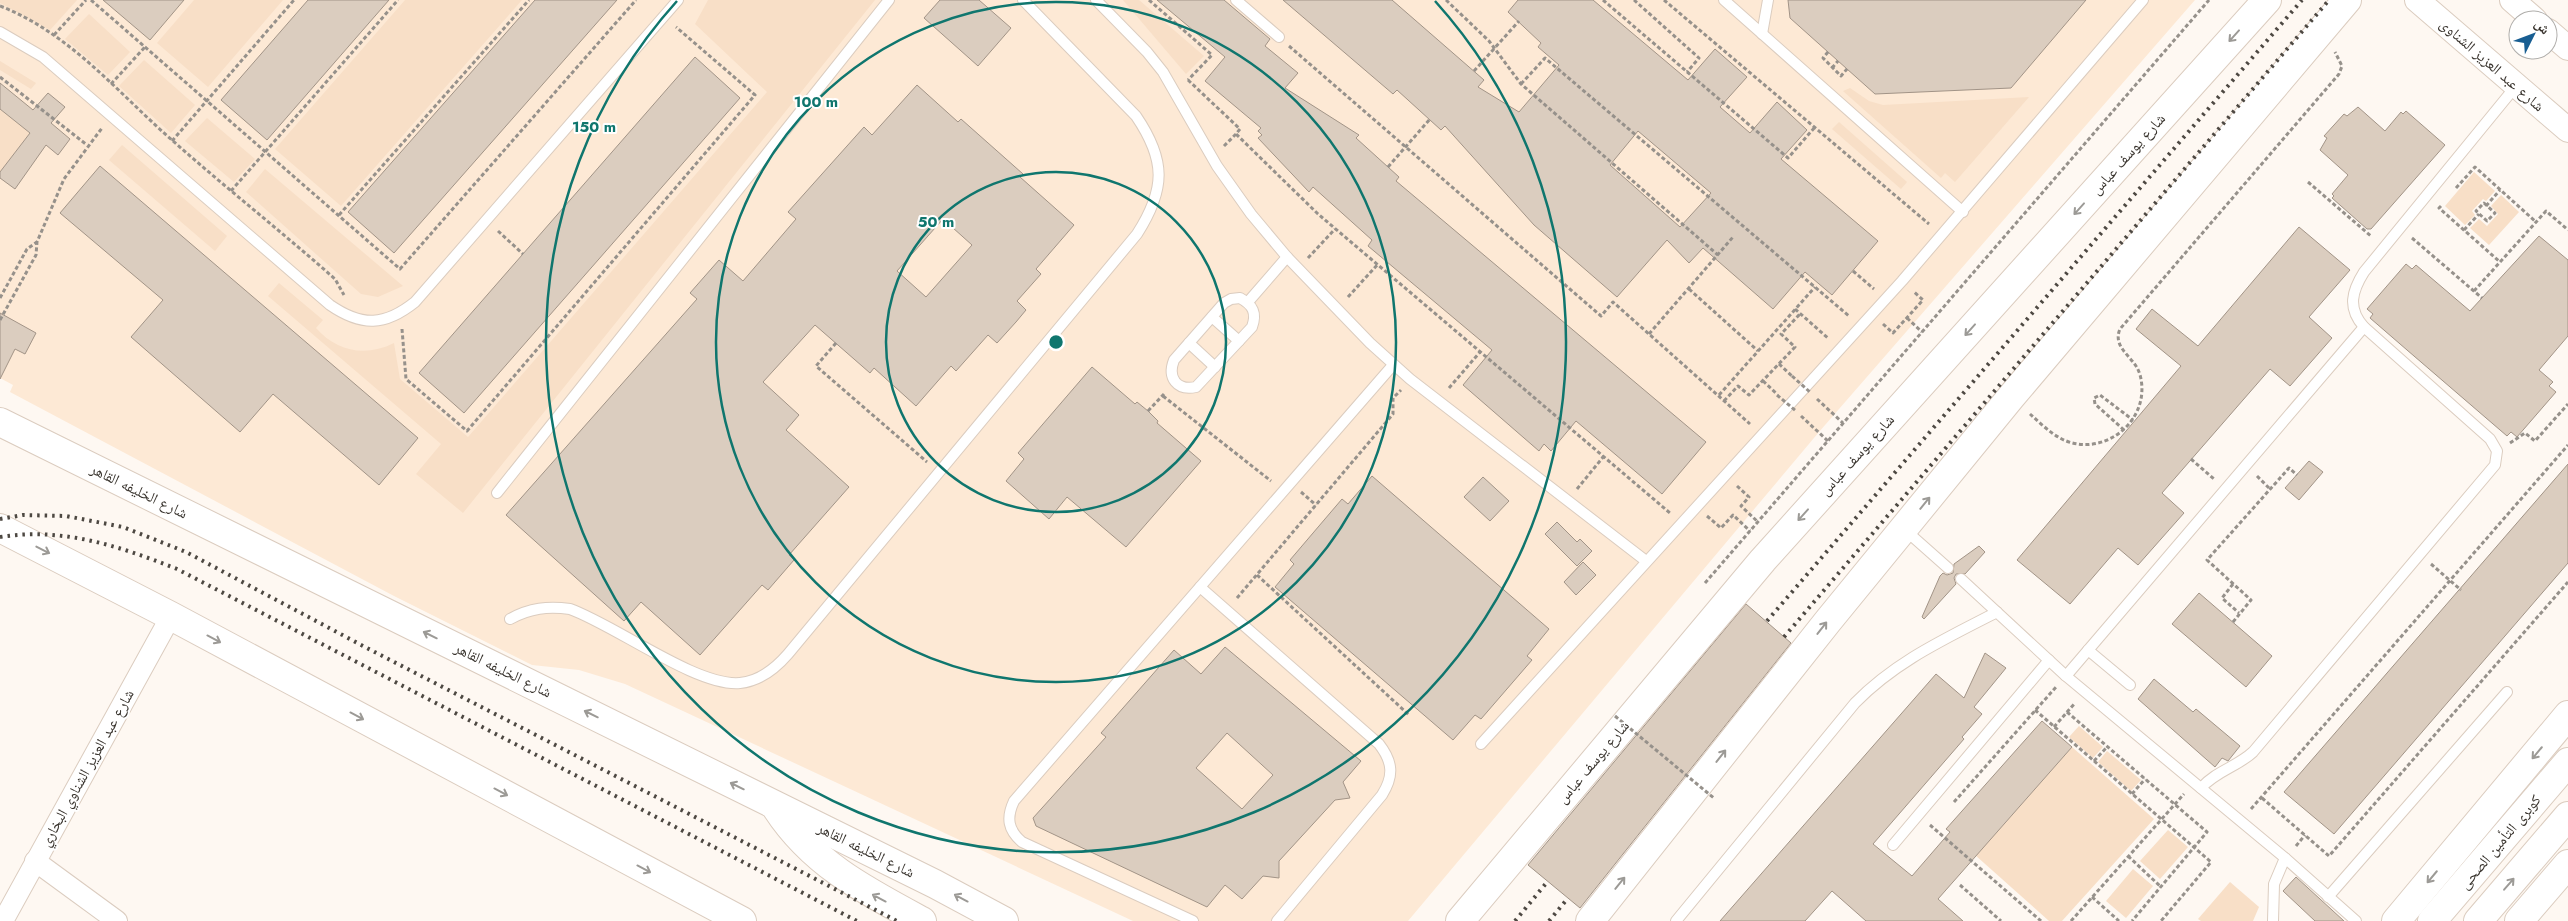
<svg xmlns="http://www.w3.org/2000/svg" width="2568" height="921" viewBox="0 0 2568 921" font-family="Jost,'Noto Naskh Arabic',sans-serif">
  <rect width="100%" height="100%" fill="#fef8f2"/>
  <path fill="#fde9d5" d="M 0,0 L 2195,0 L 1819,432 L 1408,921 L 1133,921 L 625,684 L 579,670 L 532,665 L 394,596 L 10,392 L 13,385 L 0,378 Z"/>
  <g fill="#f8dfc7">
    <path d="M 0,0 L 77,0 L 50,30 L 0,3 Z"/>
    <path d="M 194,0 L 283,0 L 208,87 L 157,43 Z"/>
    <path d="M 405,0 L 522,0 L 341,206 L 275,149 Z"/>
    <path d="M 708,0 L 875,0 L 463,513 L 416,474 L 441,444 L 268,296 L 279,283 L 323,320 L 316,328 C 337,352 366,357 394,343 L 400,379 L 468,437 L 767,92 L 695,24 Z"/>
    <path d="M 1123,0 L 1139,0 L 1204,56 L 1186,74 Z"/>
    <path d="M 89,14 L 130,52 L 108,75 L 65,39 Z"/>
    <path d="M 144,60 L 195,105 L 171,133 L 119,86 Z"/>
    <path d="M 0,61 L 36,83 L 31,89 L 0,70 Z"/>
    <path d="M 1850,88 L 1869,101 L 1883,105 L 2029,97 L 1955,182 L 1945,173 L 1941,178 L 1843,91 Z"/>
    <path d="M 0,109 L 30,133 L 0,172 Z"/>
    <path d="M 207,118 L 255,159 L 234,182 L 185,141 Z"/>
    <path d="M 1839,122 L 1907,182 L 1901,189 L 1832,129 Z"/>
    <path d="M 122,145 L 227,236 L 215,251 L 109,160 Z"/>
    <path d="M 265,169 L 403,286 L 378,297 L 361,294 L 246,192 Z"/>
    <path d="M 2474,172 L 2495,191 L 2486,201 L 2483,199 L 2472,211 L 2475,215 L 2465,225 L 2445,206 Z"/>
    <path d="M 2501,195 L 2519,212 L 2489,245 L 2470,228 L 2479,219 L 2487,226 L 2498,214 L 2491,206 Z"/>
    <path d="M 2079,726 L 2103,747 L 2093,758 L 2069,737 Z"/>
    <path d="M 2072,747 L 2154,819 L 2062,921 L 2049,921 L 1975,855 Z"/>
    <path d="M 2107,751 L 2141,780 L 2131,791 L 2098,762 Z"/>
    <path d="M 2168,830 L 2188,847 L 2160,879 L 2140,861 Z"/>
    <path d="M 2133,869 L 2153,886 L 2126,918 L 2106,901 Z"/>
    <path d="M 2230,882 L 2259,907 L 2253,921 L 2201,921 L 2198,919 Z"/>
  </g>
  <g fill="#dbcdbf" stroke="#a29487" fill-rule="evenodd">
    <path d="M 103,0 L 184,0 L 150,40 Z"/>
    <path d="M 308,0 L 389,0 L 267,140 L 221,100 Z"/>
    <path d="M 535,0 L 617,0 L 394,253 L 348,212 Z"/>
    <path d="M 940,0 L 979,0 L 1011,28 L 978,66 L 924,18 Z"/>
    <path d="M 1157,0 L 1224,0 L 1270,39 L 1265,46 L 1298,73 L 1285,88 L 1359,135 L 1356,138 L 1399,177 L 1396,181 L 1706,442 L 1662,494 L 1576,421 L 1551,451 L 1544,444 L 1539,451 L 1463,385 L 1492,350 L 1368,246 L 1372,240 L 1313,187 L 1309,192 L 1258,138 L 1262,135 L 1258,131 L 1261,128 L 1205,81 L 1225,57 Z"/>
    <path d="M 1283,0 L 1392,0 L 1484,80 L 1478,87 L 1519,112 L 1559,65 L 1538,47 L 1541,43 L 1508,12 L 1518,0 L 1593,0 L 1688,80 L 1715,49 L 1747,77 L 1720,107 L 1750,133 L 1777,102 L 1807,130 L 1781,159 L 1878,241 L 1832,295 L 1805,272 L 1773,309 L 1703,248 L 1689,263 L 1667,240 L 1617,297 L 1534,225 L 1445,126 L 1441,130 L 1397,90 L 1393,94 ZM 1638,131 L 1711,193 L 1680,227 L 1610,165 Z"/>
    <path d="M 1788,0 L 2086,0 L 2011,88 L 1875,94 L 1790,18 Z"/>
    <path d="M 695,57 L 740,98 L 464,413 L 419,373 Z"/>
    <path d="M 0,83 L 33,110 L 48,93 L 65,107 L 51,123 L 70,139 L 58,155 L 46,145 L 15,189 L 0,178 L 0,172 L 30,133 L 0,109 Z"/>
    <path d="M 917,85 L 958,122 L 961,119 L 1023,174 L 1020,177 L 1074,225 L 1036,269 L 1041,274 L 1017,301 L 1026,310 L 1016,322 L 997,343 L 988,335 L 956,371 L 951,366 L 916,406 L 874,368 L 870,373 L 815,325 L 763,382 L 799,415 L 786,430 L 849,487 L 789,555 L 794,560 L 768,590 L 762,585 L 700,655 L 641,602 L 624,621 L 506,515 L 697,299 L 690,293 L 719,260 L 743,281 L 796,219 L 788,212 L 864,127 L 872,135 ZM 943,219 L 972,245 L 926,297 L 897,271 Z"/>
    <path d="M 2358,107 L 2385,131 L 2401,112 L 2403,114 L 2406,111 L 2445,145 L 2371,229 L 2367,229 L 2332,198 L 2334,196 L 2332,194 L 2348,175 L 2320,150 L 2327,138 L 2324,136 L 2344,114 L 2347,116 Z"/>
    <path d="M 100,166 L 418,438 L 379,485 L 273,394 L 240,432 L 131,337 L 163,300 L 60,213 Z"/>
    <path d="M 2299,227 L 2350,270 L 2309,317 L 2332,338 L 2290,386 L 2270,369 L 2162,493 L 2184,513 L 2138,565 L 2118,548 L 2070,604 L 2017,560 L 2181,366 L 2136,329 L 2152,309 L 2198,346 Z"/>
    <path d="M 2539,236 L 2568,260 L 2568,336 L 2539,370 L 2553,382 L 2549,386 L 2556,392 L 2517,437 L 2511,432 L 2507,436 L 2407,350 L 2370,318 L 2373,314 L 2367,309 L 2406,264 L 2412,269 L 2416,265 L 2470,311 Z"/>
    <path d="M 0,313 L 36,333 L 25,354 L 15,349 L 0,379 Z"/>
    <path d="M 1092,367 L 1135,404 L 1137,402 L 1148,411 L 1158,421 L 1157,423 L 1201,461 L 1126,547 L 1067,497 L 1049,519 L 1006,481 L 1024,459 L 1018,453 Z"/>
    <path d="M 2309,461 L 2323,472 L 2299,500 L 2285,488 Z"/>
    <path d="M 2568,464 L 2568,563 L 2334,834 L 2284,792 Z"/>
    <path d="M 1372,476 L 1549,629 L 1527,656 L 1532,660 L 1481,719 L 1475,715 L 1453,740 L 1275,587 L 1294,564 L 1290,560 L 1342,499 L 1348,504 Z"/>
    <path d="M 1483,477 L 1509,501 L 1490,521 L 1464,497 Z"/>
    <path d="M 1557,522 L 1577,542 L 1580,539 L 1592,551 L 1577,566 L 1545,534 Z"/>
    <path d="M 1979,546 L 1985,552 L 1965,574 L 1956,574 L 1954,578 L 1956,584 L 1924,619 L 1922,617 L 1940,576 L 1943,573 L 1947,575 L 1953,573 L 1954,564 Z"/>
    <path d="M 1583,562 L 1596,575 L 1576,595 L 1564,582 Z"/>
    <path d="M 2199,593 L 2272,656 L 2246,687 L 2172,624 Z"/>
    <path d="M 1746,604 L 1791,643 L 1580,908 L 1528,865 Z"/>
    <path d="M 1225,647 L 1361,761 L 1343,782 L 1350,798 L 1335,800 L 1279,861 L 1279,878 L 1263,876 L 1242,899 L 1225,885 L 1207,907 L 1036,826 L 1033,818 L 1106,737 L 1101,733 L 1174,650 L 1201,674 ZM 1227,733 L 1273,775 L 1242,809 L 1196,768 Z"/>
    <path d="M 1985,653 L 2006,668 L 1974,707 L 1982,714 L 1962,737 L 1964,739 L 1873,844 L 1912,876 L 1950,832 L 1946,829 L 2042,721 L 2072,747 L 1938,899 L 1963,921 L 1866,921 L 1832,891 L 1805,921 L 1720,921 L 1936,674 L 1964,698 Z"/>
    <path d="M 2154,679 L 2193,712 L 2196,709 L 2240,746 L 2228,761 L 2222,758 L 2215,767 L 2138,699 Z"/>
    <path d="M 2296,877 L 2344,921 L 2315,921 L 2283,891 Z"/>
  </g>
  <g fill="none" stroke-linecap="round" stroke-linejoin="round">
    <defs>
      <g id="service">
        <path d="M 1096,0 L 1147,52 L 1163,72 L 1217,166 L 1251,214 L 1287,257 L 1370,343 L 1410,379 L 1646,561"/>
        <path d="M 1236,0 L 1279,37"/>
        <path d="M 1724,0 L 1963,212"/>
        <path d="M 0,32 L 43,57 L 330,305 C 362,327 385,326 415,302 L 678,0"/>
        <path d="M 1762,34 L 1768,0"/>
        <path d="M 1240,298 C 1253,305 1257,313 1252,327 L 1196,387 C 1177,391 1167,378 1174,360 L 1224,303 L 1231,299 Z"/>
        <path d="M 1248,302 L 1287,257"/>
        <path d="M 1212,317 L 1239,341"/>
        <path d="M 1189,343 L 1215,367"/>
        <path d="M 497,493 L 889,0"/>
        <path d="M 1904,529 L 1948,568"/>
        <path d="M 1961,579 L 2066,676 L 2285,858 L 2356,921"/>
        <path d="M 1200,587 L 1379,744 C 1393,762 1394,776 1382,795 L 1277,921"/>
        <path d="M 510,619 C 530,608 548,606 570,609 C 615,625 697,687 740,683 C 760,681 775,669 788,654 L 1137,234 C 1166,189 1166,160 1136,116 L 1023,0"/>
        <path d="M 2088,650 L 2130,685"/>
        <path d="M 2066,676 L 2364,327"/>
        <path d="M 1481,744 L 1902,281 L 2143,0"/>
        <path d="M 2201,788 C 2216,771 2237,767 2253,752 L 2495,465 L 2497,451 L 2490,439 L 2364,327 C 2347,308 2352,291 2364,272 L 2516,86"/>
        <path d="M 1893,845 L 2049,660"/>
        <path d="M 2328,897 L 2507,692"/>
        <path d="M 1193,921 L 1022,842 C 1008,830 1006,818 1014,801 L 1393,365"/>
        <path d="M 1676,921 L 1855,703 C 1896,661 1945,639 1997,612"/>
        <path d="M 2273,921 L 2274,884 L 2285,858"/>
      </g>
      <g id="minor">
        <path d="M 35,861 L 117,921"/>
        <path d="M 3,921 L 171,616"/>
      </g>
      <g id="tertiary">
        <path d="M 2417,0 L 2568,130"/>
        <path d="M 2512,0 L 2535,20"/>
        <path d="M 2548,31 L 2568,48"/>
      </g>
      <g id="secondary">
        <path d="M 1460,921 L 1763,560 L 2267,0"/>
        <path d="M 1590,921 L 1828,621 L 2011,397 L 2347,0"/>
        <path d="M 2396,921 L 2568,715"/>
        <path d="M 2432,921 L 2568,762"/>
        <path d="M 2478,921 L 2568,816"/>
        <path d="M 2519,921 L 2568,864"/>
      </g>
      <g id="primary">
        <path d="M 0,422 L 935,884 L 1004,921"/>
        <path d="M 0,528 L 171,616 L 742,921"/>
        <path d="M 777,809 C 813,864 866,891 922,921"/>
      </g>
    </defs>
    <use href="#service" stroke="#dbccbf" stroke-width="12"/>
    <use href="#minor" stroke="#dbccbf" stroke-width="22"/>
    <use href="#tertiary" stroke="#dbccbf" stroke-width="26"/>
    <use href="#secondary" stroke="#dbccbf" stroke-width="30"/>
    <use href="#primary" stroke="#dbccbf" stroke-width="30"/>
    <g stroke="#96918b" stroke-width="3" stroke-dasharray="4 2.5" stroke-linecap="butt">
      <path d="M 91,0 L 400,269 L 636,0"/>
      <path d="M 1149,0 L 1212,55 L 1188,80"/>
      <path d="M 1446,0 L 1489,41 L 1521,84 L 1718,255"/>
      <path d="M 1603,0 L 1788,158 L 1815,127"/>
      <path d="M 1634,0 L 1699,58 L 1687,72"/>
      <path d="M 1664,0 L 1929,224"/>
      <path d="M 0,6 C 70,33 118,93 173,141 C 226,188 282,232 335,279 L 344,295"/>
      <path d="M 54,35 L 86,0"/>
      <path d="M 1289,46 L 1601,316 L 1613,302 L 1750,424"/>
      <path d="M 1828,52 L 1823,58 L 1841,76 L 1847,69"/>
      <path d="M 1832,68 L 1838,61"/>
      <path d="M 1474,71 L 1519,21"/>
      <path d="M 0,77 L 87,145"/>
      <path d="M 1188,80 L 1240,129 L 1236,134 L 1318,214 L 1670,513"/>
      <path d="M 111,84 L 145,47"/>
      <path d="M 1521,84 L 1545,58 L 1849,316"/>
      <path d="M 172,141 L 294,0"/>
      <path d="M 1224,146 L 1236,134"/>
      <path d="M 1388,167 L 1430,119"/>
      <path d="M 2308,182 L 2372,237"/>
      <path d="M 2456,188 L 2475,167 L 2536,222"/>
      <path d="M 231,191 L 398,0"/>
      <path d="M 2484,203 L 2495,213 L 2487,221 L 2476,211 Z"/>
      <path d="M 2441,206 L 2439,208 L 2500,262"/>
      <path d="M 2486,206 L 2500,190"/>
      <path d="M 339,215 L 529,0"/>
      <path d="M 2464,230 L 2479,214"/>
      <path d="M 498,231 L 523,254"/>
      <path d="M 2412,238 L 2482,298"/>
      <path d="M 1308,258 L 1335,229"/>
      <path d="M 1853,271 L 1874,289"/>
      <path d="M 1689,289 L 1758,351"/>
      <path d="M 2474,291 L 2546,211 L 2568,230"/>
      <path d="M 1348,297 L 1378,264"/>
      <path d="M 0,298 L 27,249 L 37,242"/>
      <path d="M 1795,309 L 1829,339"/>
      <path d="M 1907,318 L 1922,332"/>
      <path d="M 0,320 L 36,255 L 37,242 L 64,179 L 102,128"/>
      <path d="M 1883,324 L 1893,333 L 1923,300 L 1913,291"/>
      <path d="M 402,329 L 406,379 L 467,431 L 755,95 L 676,27"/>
      <path d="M 1649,334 L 1733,237"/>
      <path d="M 836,343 L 816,366 L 927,462"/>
      <path d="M 1779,364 L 1792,376"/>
      <path d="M 1763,381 L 1777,394"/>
      <path d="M 1449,388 L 1480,352"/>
      <path d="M 1719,395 L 1815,287"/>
      <path d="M 1163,396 L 1271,481"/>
      <path d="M 1817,399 L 1843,423"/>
      <path d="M 1724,401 L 1738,386 L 1749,395 L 1795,347 L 1781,334 L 1800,314"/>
      <path d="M 1148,411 L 1164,394"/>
      <path d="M 2030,414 C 2039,422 2049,432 2060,438 C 2092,456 2134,435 2141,399 C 2143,389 2142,375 2136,366 C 2128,354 2113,345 2120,329 L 2339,74 L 2342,66 L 2335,52"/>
      <path d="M 1801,416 L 1828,441"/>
      <path d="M 2124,430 L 2095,404 L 2094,398 L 2100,395 L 2133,420"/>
      <path d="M 2510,443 L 2525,433 L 2535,441 L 2568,404"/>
      <path d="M 2191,459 L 2214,479"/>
      <path d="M 2257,476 L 2270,489"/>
      <path d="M 1737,486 L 1749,497 L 1741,506 L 1758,522"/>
      <path d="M 1577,489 L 1604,456"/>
      <path d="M 1301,492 L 1316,505"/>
      <path d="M 1707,516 L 1721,528 L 1733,515 L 1750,531"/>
      <path d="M 2431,564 L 2461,590"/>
      <path d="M 1257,575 L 1409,715"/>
      <path d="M 1705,583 L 2209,0"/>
      <path d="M 2233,584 L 2222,598 L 2239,613"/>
      <path d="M 1237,598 L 1393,414 L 1393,398 L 1401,390"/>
      <path d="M 2233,622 L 2251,600 L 2207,560 L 2289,468 L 2297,475"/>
      <path d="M 2035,710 L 2211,862 L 2161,921"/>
      <path d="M 2067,712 L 2207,832 L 2132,921"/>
      <path d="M 2054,727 L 2075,703"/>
      <path d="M 2094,761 L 2107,747"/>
      <path d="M 2132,794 L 2145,779"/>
      <path d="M 2262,798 L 2329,856 L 2568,582"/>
      <path d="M 1954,802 L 2056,687"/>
      <path d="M 2251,809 L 2568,445"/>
      <path d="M 1930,825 L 2041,921"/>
      <path d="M 2296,846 L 2305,835"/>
      <path d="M 2128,856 L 2161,887"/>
      <path d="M 1960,885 L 2001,921"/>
      <path d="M 2092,897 L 2119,921"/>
      <path d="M 2071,921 L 2184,794"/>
    </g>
    <use href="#service" stroke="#fff" stroke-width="10"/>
    <use href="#minor" stroke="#fff" stroke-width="20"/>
    <use href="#tertiary" stroke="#fff" stroke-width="24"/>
    <use href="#secondary" stroke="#fff" stroke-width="28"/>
    <use href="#primary" stroke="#fff" stroke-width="28"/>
    <g stroke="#4d4842" stroke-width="4" stroke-dasharray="2.5 5" stroke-linecap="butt">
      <path d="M 0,519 L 23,515 L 66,516 L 123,527 L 186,552 L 365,647 L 897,921"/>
      <path d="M 0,537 C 63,527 119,546 177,569 L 857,921"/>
      <path d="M 1767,621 L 2302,0"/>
      <path d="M 1784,637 L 2329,0"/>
      <path d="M 1515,921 L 1548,881"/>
      <path d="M 1549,921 L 1568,898"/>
    </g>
    <g stroke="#96918b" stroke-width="3" stroke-dasharray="4 2.5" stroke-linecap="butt">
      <path d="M 1792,376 L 1811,393"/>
      <path d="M 1777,395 L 1796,411"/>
      <path d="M 1615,716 L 1715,799"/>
    </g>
  </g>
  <defs><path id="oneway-shaft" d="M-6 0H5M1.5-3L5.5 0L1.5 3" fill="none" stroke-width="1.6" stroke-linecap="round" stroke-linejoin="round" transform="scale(1.25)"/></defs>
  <g stroke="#9c9a96">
    <use href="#oneway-shaft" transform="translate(2234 36) rotate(132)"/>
    <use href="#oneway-shaft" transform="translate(2079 209) rotate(132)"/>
    <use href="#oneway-shaft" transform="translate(1970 330) rotate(132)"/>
    <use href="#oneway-shaft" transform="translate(1925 503) rotate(-51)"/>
    <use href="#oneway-shaft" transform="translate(1803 515) rotate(132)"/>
    <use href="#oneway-shaft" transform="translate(43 550) rotate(27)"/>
    <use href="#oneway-shaft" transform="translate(1822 628) rotate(-52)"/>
    <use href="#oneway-shaft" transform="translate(430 635) rotate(-154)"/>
    <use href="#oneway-shaft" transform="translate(214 639) rotate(28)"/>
    <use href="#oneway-shaft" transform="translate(591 714) rotate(-154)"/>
    <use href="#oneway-shaft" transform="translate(357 716) rotate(28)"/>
    <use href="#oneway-shaft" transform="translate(2537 753) rotate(130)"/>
    <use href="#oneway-shaft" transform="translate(1721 756) rotate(-52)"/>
    <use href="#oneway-shaft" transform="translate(737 786) rotate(-154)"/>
    <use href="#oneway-shaft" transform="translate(501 792) rotate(28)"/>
    <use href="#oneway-shaft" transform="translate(644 869) rotate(28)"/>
    <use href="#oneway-shaft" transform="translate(2432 877) rotate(130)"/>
    <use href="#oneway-shaft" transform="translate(1620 883) rotate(-51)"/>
    <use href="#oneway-shaft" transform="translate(2509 884) rotate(-49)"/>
    <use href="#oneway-shaft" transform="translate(879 898) rotate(-152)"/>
    <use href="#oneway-shaft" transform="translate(961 898) rotate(-152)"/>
  </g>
  <g fill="none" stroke="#0f766e" stroke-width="2.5">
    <circle cx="1056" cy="342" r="170"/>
    <circle cx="1056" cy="342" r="340"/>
    <path d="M1435 1A510 510 0 1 1 677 1"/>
  </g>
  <g text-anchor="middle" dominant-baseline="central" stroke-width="4" stroke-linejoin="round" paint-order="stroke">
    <g font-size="15" fill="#39342e" stroke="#fff">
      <text transform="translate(2492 65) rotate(41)">شارع عبد العزيز الشناوى</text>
      <text transform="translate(2128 154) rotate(-48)">شارع يوسف عباس</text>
      <text transform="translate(1857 455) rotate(-48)">شارع يوسف عباس</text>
      <text transform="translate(139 491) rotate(26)">شارع الخليفه القاهر</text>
      <text transform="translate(503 670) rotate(26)">شارع الخليفه القاهر</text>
      <text transform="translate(1593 762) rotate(-50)">شارع يوسف عباس</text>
      <text transform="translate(87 768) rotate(-61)">شارع عبد العزيز الشناوي البخاري</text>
      <text transform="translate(2500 842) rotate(-50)">كوبرى التأمين الصحى</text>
      <text transform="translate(866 850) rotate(26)">شارع الخليفه القاهر</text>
    </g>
  </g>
  <circle cx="1056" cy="342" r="8" fill="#0f766e" stroke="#fff" stroke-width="2.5"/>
  <g font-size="15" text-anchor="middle" font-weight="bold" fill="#0f766e" stroke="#fff" stroke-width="4" stroke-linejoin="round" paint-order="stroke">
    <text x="816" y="107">100 m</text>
    <text x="594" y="132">150 m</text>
    <text x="936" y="227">50 m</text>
  </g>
  <g transform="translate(2533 35) rotate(48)"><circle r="24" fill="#ffffff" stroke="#b0aeab"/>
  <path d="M0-4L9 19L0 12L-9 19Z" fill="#185e92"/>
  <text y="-8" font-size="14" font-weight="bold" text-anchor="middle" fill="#39342e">ش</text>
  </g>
</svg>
